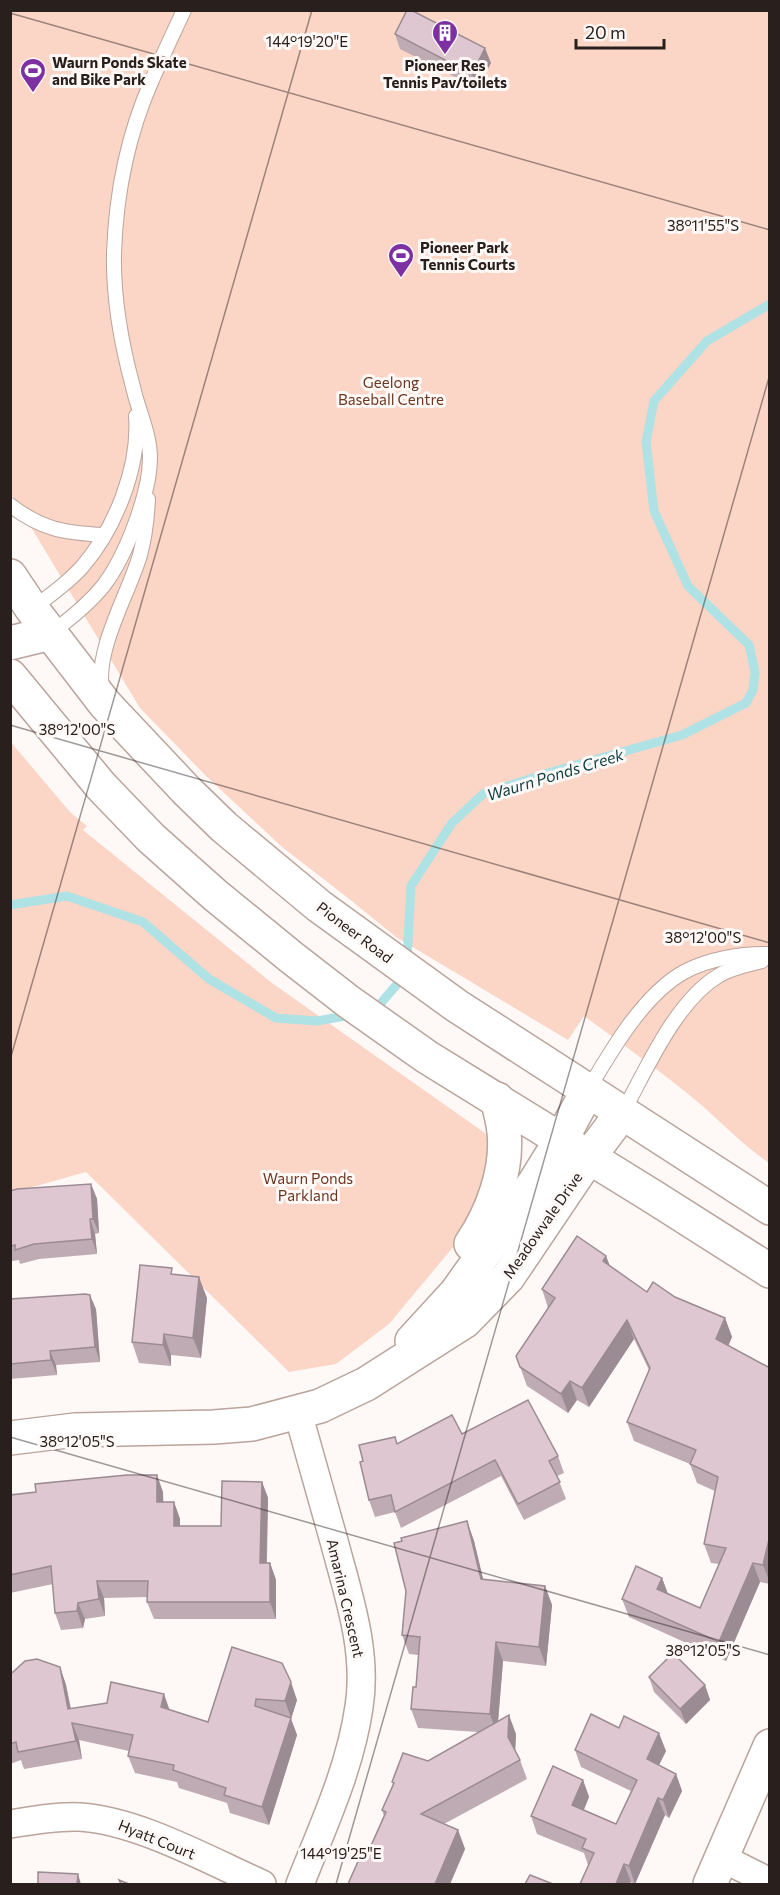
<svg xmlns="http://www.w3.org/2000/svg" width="780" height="1895" viewBox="0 0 780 1895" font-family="Commissioner,sans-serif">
  <rect width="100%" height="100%" fill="#fef9f7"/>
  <g fill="#fbd5c6">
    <path d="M 11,11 L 769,11 L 769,1163 C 743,1145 722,1123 699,1103 C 662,1072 622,1044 584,1016 L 568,1040 L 396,937 L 348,898 L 282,847 L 206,776 L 140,708 L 11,494 Z"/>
    <path d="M 10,741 L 70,812 L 87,826 L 83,830 L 272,983 L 492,1138 L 493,1162 L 474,1222 L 389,1324 L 336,1364 L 289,1372 L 86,1172 L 11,1193 Z"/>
  </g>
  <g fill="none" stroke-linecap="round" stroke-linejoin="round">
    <g stroke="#aee2e4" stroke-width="9">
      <path d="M 10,905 L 67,896 L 143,922 L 209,979 L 276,1018 L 317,1021 L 351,1015"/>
      <path d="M 407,960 L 411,886 L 452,823 L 483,794 L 548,773 L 682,735 L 746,703 L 753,690 L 755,672 L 749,645 L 688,586 L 654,511 L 646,442 L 654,401 L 707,341 L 770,304"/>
      <path d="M 374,1011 L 406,974"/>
    </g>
    <defs>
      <g id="lane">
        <path d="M 10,505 C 42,530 66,533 104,535"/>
        <path d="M 32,609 C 49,596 68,583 82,567 C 115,529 140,467 136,416"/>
        <path d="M 51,633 C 70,619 89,604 104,585 C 126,556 150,493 150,458 C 150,434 138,410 133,387 C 121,343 113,298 114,253 C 116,194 128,134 152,80 C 162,57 173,34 184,10"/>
        <path d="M 102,689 C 95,649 129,593 140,555 C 145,537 147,518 148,499"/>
        <path d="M 588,1090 C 611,1051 643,995 684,972 C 708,959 742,953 770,954"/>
        <path d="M 623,1112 C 646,1070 676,1001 718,976 C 730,968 747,965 762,961"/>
      </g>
      <g id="street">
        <path d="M 298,1413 C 310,1456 322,1498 334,1541 C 348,1594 368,1651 359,1707 C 350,1769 323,1826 300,1884"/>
        <path d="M 10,1824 C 33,1820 57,1816 80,1817 C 139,1821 208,1860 262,1884"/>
        <path d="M 722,1858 L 770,1882"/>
      </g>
      <g id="secondary">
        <path d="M 10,576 L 32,609 L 105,704 L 186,790 L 224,827 L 319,906 L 457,1006 L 770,1208"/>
        <path d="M 10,643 L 51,633"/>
        <path d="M 10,676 L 101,786 L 151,838 L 215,895 L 291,957 L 349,1002 L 427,1057 L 652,1196 L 770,1271"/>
        <path d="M 471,1244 C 492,1213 508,1170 504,1132 C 503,1121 500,1110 497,1099"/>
        <path d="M 412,1341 L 456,1293 L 535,1182 L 561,1140 L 588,1090"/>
        <path d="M 10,1438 L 75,1430 L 214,1427 L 252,1424 L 320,1406 L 366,1384 L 465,1321 L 508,1277 L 589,1157 L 622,1113"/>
        <path d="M 710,1884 L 770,1746"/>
      </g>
    </defs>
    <use href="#lane" stroke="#baa49b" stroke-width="16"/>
    <use href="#street" stroke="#baa49b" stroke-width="30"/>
    <use href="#secondary" stroke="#baa49b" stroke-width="36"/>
    <use href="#lane" stroke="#fff" stroke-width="14"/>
    <use href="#street" stroke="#fff" stroke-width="27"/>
    <use href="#secondary" stroke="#fff" stroke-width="33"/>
  </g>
  <g fill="#bfabb3">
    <path d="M 395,34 L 491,63 L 477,88 L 400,49 Z"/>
    <path d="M 91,1184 L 97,1199 L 99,1233 L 95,1234 L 97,1254 L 39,1259 L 20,1264 L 19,1260 L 12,1261 L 10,1258 L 10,1191 Z"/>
    <path d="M 606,1256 L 610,1266 L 647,1292 L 675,1297 L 725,1318 L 732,1337 L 728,1346 L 770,1368 L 770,1584 L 760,1582 L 726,1661 L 629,1617 L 622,1599 L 662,1578 L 668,1594 L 700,1608 L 719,1564 L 711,1563 L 704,1544 L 715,1491 L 697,1483 L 690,1464 L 634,1441 L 627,1422 L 649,1370 L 634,1339 L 589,1407 L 577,1400 L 568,1413 L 527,1386 L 516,1356 L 548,1308 L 542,1289 Z"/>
    <path d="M 174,1275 L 207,1298 L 201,1358 L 171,1355 L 171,1366 L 139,1363 L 132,1342 Z"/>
    <path d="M 10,1299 L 96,1309 L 100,1362 L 56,1365 L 57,1375 L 10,1379 Z"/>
    <path d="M 462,1434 L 558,1456 L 564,1473 L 557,1476 L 566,1499 L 524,1520 L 501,1476 L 401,1528 L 395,1512 L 375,1517 L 369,1500 L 398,1443 Z"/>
    <path d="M 262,1482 L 268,1498 L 267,1563 L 270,1563 L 276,1580 L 276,1619 L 154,1619 L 147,1602 L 148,1597 L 104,1598 L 105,1616 L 85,1619 L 83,1628 L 61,1630 L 55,1613 L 53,1584 L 10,1593 L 10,1495 L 163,1492 L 163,1502 L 174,1502 L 180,1519 L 180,1526 L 221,1526 Z"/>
    <path d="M 467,1521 L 474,1541 L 483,1580 L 545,1586 L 552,1605 L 546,1666 L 503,1661 L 498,1721 L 516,1734 L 515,1750 L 520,1760 L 527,1779 L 444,1824 L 458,1830 L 465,1849 L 450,1884 L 348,1884 L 365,1859 L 384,1816 L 382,1810 L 393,1784 L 392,1782 L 478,1732 L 418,1728 L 411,1709 L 416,1687 L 419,1655 L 409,1654 L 402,1635 Z"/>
    <path d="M 232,1647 L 297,1700 L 291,1719 L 297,1735 L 269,1825 L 230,1813 L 227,1803 L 179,1788 L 177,1782 L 135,1773 L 128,1756 L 129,1751 L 79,1740 L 82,1759 L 24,1769 L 21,1760 L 10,1764 L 10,1673 L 60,1667 L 66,1685 L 71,1708 L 170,1710 L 208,1722 Z"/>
    <path d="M 649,1677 L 705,1685 L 710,1700 L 686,1724 L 654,1692 Z"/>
    <path d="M 619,1728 L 666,1751 L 659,1765 L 676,1774 L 682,1791 L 669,1818 L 665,1815 L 635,1884 L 588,1865 L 584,1853 L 537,1834 L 531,1816 L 583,1780 L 589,1797 L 584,1810 L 616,1824 L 631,1791 L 581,1767 L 575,1750 Z"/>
  </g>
  <g fill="#9b8b92">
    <path d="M 485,48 L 491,63 L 477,88 L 472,74 Z"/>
    <path d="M 91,1184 L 97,1199 L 99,1233 L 93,1219 Z"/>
    <path d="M 90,1219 L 95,1234 L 97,1254 L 92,1239 Z"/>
    <path d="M 606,1256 L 613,1275 L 603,1261 Z"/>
    <path d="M 199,1277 L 207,1298 L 201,1358 L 193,1338 Z"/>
    <path d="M 90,1295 L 96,1309 L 100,1362 L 95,1347 Z"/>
    <path d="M 725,1318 L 732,1337 L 723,1358 L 716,1339 Z"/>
    <path d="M 627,1320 L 634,1339 L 589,1407 L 582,1388 Z"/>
    <path d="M 164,1334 L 171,1355 L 171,1366 L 163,1345 Z"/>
    <path d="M 50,1351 L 56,1365 L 57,1375 L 51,1360 Z"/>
    <path d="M 570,1381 L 577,1400 L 568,1413 L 561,1394 Z"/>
    <path d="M 157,1475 L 163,1492 L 164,1519 L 157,1502 Z"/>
    <path d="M 262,1482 L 268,1498 L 266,1580 L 260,1563 Z"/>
    <path d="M 174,1502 L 180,1519 L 180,1543 L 174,1526 Z"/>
    <path d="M 467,1521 L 474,1541 L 488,1599 L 481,1579 Z"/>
    <path d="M 770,1535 L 770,1583 L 763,1565 Z"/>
    <path d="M 270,1563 L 276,1580 L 276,1619 L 270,1602 Z"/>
    <path d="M 753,1563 L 760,1582 L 726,1661 L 719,1642 Z"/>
    <path d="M 662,1578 L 669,1597 L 657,1589 Z"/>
    <path d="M 97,1581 L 104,1598 L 105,1616 L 99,1599 Z"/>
    <path d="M 545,1586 L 552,1605 L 546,1666 L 539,1647 Z"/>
    <path d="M 78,1603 L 85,1619 L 83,1628 L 77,1611 Z"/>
    <path d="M 496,1642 L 503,1661 L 497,1734 L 490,1714 Z"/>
    <path d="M 60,1667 L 66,1685 L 73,1723 L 68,1709 Z"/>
    <path d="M 291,1682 L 297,1700 L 291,1719 L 297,1735 L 269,1825 L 262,1807 L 291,1718 L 285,1701 Z"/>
    <path d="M 705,1685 L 710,1700 L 686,1724 L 680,1709 Z"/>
    <path d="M 164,1694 L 170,1711 L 161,1707 Z"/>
    <path d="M 509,1715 L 516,1734 L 515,1756 L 508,1737 Z"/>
    <path d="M 72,1723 L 79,1740 L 82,1759 L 76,1741 Z"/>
    <path d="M 659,1733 L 666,1751 L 653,1777 L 647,1759 Z"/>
    <path d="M 676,1774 L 682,1791 L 669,1818 L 663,1800 Z"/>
    <path d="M 583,1780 L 589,1797 L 578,1823 L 572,1805 Z"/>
    <path d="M 658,1798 L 665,1815 L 635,1884 L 629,1866 Z"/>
    <path d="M 458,1830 L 465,1849 L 450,1884 L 435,1884 Z"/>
    <path d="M 624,1864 L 631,1882 L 629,1884 L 616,1884 Z"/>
    <path d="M 78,1874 L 81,1884 L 77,1884 Z"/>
  </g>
  <g fill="#dec7d0" stroke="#9b8b92" stroke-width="1.5">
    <path d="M 407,10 L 411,10 L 485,48 L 472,74 L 395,34 Z"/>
    <path d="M 91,1184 L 93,1219 L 90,1219 L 92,1239 L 34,1244 L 15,1250 L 15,1245 L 10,1246 L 10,1191 L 17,1189 Z"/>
    <path d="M 577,1236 L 606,1256 L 603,1261 L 647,1292 L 653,1282 L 675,1297 L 725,1318 L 716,1339 L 770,1368 L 770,1535 L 763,1565 L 753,1563 L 719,1642 L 622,1599 L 636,1566 L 662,1578 L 657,1589 L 700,1608 L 726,1548 L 704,1544 L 718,1477 L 690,1464 L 696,1450 L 627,1422 L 650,1368 L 627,1320 L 582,1388 L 570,1381 L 561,1394 L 520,1367 L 516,1356 L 555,1298 L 542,1289 Z"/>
    <path d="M 140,1265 L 172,1268 L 171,1274 L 199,1277 L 193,1338 L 164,1334 L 163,1345 L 132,1342 Z"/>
    <path d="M 85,1294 L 90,1295 L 95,1347 L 50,1351 L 51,1360 L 10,1364 L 10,1299 Z"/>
    <path d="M 528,1400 L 558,1456 L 549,1461 L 560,1482 L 518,1504 L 495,1460 L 395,1512 L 391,1495 L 369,1500 L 360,1462 L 363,1461 L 359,1445 L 395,1437 L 397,1444 L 452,1415 L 462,1434 Z"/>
    <path d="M 127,1475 L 157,1475 L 157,1502 L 174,1502 L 174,1526 L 221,1526 L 222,1481 L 262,1482 L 260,1563 L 270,1563 L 270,1602 L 147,1602 L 148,1581 L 97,1581 L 99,1599 L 78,1603 L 77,1611 L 55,1613 L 51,1566 L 10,1575 L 10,1495 L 36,1492 L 35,1484 Z"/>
    <path d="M 467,1521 L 481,1579 L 545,1586 L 539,1647 L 496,1642 L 490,1714 L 411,1709 L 413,1687 L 416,1687 L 420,1637 L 402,1635 L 406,1591 L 394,1543 L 402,1541 L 401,1538 Z"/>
    <path d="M 232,1647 L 282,1663 L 291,1682 L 285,1701 L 256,1699 L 255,1706 L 291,1718 L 262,1807 L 224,1795 L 226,1788 L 173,1770 L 174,1765 L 128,1756 L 133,1735 L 72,1723 L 76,1741 L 18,1752 L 16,1742 L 10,1744 L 10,1673 L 13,1672 L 25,1661 L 37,1659 L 60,1667 L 68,1709 L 107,1703 L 111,1682 L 164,1694 L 161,1707 L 208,1722 Z"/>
    <path d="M 673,1653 L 705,1685 L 680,1709 L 649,1677 Z"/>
    <path d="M 591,1714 L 619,1728 L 624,1716 L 659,1733 L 647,1759 L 676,1774 L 663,1800 L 658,1798 L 629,1866 L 624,1864 L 616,1884 L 580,1884 L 594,1853 L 582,1848 L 586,1839 L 531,1816 L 553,1766 L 583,1780 L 572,1805 L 616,1824 L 637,1780 L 575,1750 Z"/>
    <path d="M 509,1715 L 508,1737 L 520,1760 L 421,1814 L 458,1830 L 435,1884 L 348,1884 L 360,1857 L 365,1859 L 386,1812 L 382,1810 L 394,1783 L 392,1782 L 403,1753 L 428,1761 Z"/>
    <path d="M 38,1872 L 78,1874 L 77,1884 L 38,1884 Z"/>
    <path d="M 530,1875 L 553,1884 L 525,1884 Z"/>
    <path d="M 119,1880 L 129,1884 L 121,1884 Z"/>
  </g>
  <path fill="none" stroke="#29201d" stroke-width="1.5" stroke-opacity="0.45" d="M 10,13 L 770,230M 10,725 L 770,943M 10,1060 L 312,10M 10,1437 L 770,1655M 336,1884 L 770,374"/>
  <defs>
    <symbol id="building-pin" viewBox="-11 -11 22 30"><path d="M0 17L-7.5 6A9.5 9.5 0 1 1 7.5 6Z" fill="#7d30a1" stroke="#fef9f7"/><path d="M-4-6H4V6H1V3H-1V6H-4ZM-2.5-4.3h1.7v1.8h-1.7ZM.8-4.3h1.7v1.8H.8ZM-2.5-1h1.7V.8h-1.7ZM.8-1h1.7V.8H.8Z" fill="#fff"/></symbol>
    <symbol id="stadium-pin" viewBox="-11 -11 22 30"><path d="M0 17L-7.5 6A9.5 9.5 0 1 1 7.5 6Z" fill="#7d30a1" stroke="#fef9f7"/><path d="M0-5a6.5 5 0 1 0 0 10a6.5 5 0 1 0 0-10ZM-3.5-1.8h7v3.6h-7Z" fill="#fff"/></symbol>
  </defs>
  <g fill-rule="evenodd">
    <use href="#building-pin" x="430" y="18" width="30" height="40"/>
    <use href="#stadium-pin" x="18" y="56" width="30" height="40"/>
    <use href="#stadium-pin" x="386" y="241" width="30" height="40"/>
  </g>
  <g text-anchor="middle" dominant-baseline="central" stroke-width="6" stroke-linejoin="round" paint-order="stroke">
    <g font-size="15" font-weight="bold" fill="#29201d" stroke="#fef9f7" text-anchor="start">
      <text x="52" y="62">Waurn Ponds Skate<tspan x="52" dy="17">and Bike Park</tspan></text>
      <text x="445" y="65" text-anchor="middle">Pioneer Res<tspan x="445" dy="17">Tennis Pav/toilets</tspan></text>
      <text x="420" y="247">Pioneer Park<tspan x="420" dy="17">Tennis Courts</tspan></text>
    </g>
    <g font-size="15" fill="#6c3621" stroke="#fef9f7">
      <text x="391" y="382">Geelong<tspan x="391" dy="17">Baseball Centre</tspan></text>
      <text x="308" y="1178">Waurn Ponds<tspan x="308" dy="17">Parkland</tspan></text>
    </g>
    <g font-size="15" fill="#29201d" stroke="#fef9f7">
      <text transform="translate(355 932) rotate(37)">Pioneer Road</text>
      <text transform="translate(542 1225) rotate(-55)">Meadowvale Drive</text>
      <text transform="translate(346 1598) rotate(77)">Amarina Crescent</text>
      <text transform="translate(157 1839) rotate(22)">Hyatt Court</text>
    </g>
    <g font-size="16" font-style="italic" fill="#0f3f42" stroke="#fef9f7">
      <text transform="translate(555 774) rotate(-17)">Waurn Ponds Creek</text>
    </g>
  </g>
  <g font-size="15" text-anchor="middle" fill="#29201d" stroke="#fef9f7" stroke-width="6" stroke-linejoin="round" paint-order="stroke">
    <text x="307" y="47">144°19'20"E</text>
    <text x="703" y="231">38°11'55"S</text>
    <text x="77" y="735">38°12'00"S</text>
    <text x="703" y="943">38°12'00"S</text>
    <text x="77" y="1447">38°12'05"S</text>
    <text x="703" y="1656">38°12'05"S</text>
    <text x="341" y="1859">144°19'25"E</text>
  </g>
  <rect width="780" height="1895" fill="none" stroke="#29201d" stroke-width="24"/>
  <path d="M576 39v9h88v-9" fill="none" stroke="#29201d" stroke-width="3"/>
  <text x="585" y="39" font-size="18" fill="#29201d" stroke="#fef9f7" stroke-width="4.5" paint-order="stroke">20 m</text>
</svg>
